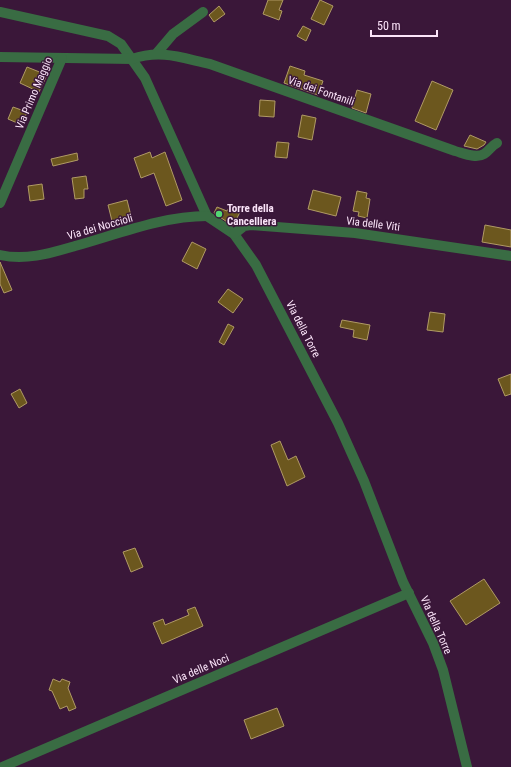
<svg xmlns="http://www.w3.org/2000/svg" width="511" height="767" viewBox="0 0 511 767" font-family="'Roboto Condensed',sans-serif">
  <rect width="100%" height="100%" fill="#3a1739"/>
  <g fill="#6c571e" stroke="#b09a65">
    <path d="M 268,0 L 283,0 L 279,10 L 282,11 L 279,20 L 263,14 Z"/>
    <path d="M 320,0 L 333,6 L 324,25 L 311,19 Z"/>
    <path d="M 219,6 L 225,14 L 214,22 L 209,15 Z"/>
    <path d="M 303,26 L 311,30 L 306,41 L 297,36 Z"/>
    <path d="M 290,66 L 305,71 L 304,75 L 323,81 L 318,95 L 284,83 Z"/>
    <path d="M 27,67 L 47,75 L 39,92 L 20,83 Z"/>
    <path d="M 432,81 L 453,90 L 436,130 L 415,121 Z"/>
    <path d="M 357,90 L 371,94 L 366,113 L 352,108 Z"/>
    <path d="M 260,100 L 275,101 L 274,117 L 259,116 Z"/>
    <path d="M 13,107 L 27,112 L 22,125 L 8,119 Z"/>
    <path d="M 302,115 L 316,118 L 312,140 L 298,137 Z"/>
    <path d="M 470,135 L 486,142 L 484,145 L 477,149 L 464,146 Z"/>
    <path d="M 277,142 L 289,143 L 287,158 L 275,157 Z"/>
    <path d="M 150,152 L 152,158 L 165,152 L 182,200 L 166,206 L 154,173 L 141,178 L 134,158 Z"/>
    <path d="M 77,153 L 78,160 L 53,166 L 51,159 Z"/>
    <path d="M 86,176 L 88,189 L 84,189 L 84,198 L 75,199 L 72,178 Z"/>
    <path d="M 42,184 L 44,199 L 30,201 L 28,186 Z"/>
    <path d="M 313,190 L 341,197 L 336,216 L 308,209 Z"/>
    <path d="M 357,191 L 367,193 L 366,198 L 370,199 L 367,218 L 358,216 L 359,212 L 353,211 Z"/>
    <path d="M 127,200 L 131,216 L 112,221 L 108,205 Z"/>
    <path d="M 231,204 L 241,210 L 233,226 L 214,213 L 217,207 L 227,211 Z"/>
    <path d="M 485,225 L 511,230 L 511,247 L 482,242 Z"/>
    <path d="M 192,242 L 206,249 L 197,269 L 182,261 Z"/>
    <path d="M 0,262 L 12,290 L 4,293 L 0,284 Z"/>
    <path d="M 228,289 L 243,299 L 233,313 L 218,302 Z"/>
    <path d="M 430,312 L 445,314 L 443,332 L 427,330 Z"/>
    <path d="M 342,320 L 370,325 L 367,340 L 353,337 L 354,330 L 340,327 Z"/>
    <path d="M 228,324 L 234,327 L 224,345 L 219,342 Z"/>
    <path d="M 511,374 L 511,394 L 505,396 L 498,379 Z"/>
    <path d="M 20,389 L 27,403 L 19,408 L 11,394 Z"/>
    <path d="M 280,441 L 288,460 L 296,456 L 305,477 L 287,486 L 271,445 Z"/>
    <path d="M 135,548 L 143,567 L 131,572 L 123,552 Z"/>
    <path d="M 484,579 L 500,603 L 466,625 L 450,601 Z"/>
    <path d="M 195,607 L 203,626 L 162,644 L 153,623 L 163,619 L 165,625 L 189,615 L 187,610 Z"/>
    <path d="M 53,679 L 60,682 L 62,679 L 70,682 L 68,688 L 76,708 L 69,711 L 67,706 L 60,709 L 52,691 L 49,690 Z"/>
    <path d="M 277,708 L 284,726 L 251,739 L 244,720 Z"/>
  </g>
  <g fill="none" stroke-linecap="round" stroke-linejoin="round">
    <g stroke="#396c43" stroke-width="10">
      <path d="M 0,12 L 108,36 L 121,44 L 145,78 L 207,216 L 234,234 L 256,265 L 338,423 L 364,481 L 403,582 L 433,643 L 443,670 L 467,767"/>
      <path d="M 156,54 L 173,34 L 203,12"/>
      <path d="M 0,57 L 132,59 C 161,49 182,58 210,64 L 455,151 C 463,153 476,159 484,154 C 489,151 491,146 497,143"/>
      <path d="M 0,203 L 62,58"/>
      <path d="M 234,234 L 244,226 L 251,225 L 355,233 L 511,256"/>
      <path d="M 0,255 C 26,261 51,253 75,246 C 118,234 163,216 207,216"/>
      <path d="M 2,767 L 409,593"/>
    </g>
  </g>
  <circle fill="#53d673" stroke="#3a1739" stroke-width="1.5" cx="219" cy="214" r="4"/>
  <g text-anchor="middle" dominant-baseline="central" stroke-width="3" stroke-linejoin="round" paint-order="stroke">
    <g font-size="11" fill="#fbe4f9" stroke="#3a1739">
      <text transform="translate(321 91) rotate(19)">Via dei Fontanili</text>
      <text transform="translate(34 93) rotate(-67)">Via Primo Maggio</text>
      <text transform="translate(373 224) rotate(7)">Via delle Viti</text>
      <text transform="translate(100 227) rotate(-16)">Via dei Noccioli</text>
      <text transform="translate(303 329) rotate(63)">Via della Torre</text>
      <text transform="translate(436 625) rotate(66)">Via della Torre</text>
      <text transform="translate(201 669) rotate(-23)">Via delle Noci</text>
    </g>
    <g font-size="11" font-weight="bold" fill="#fbe4f9" stroke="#3a1739" text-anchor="start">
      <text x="227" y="208">Torre della<tspan x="227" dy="13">Cancelliera</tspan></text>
    </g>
  </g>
  <path d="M371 30v6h66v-6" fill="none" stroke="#fbe4f9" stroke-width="2"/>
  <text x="377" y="30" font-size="12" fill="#fbe4f9" stroke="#3a1739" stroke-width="3" paint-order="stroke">50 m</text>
</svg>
